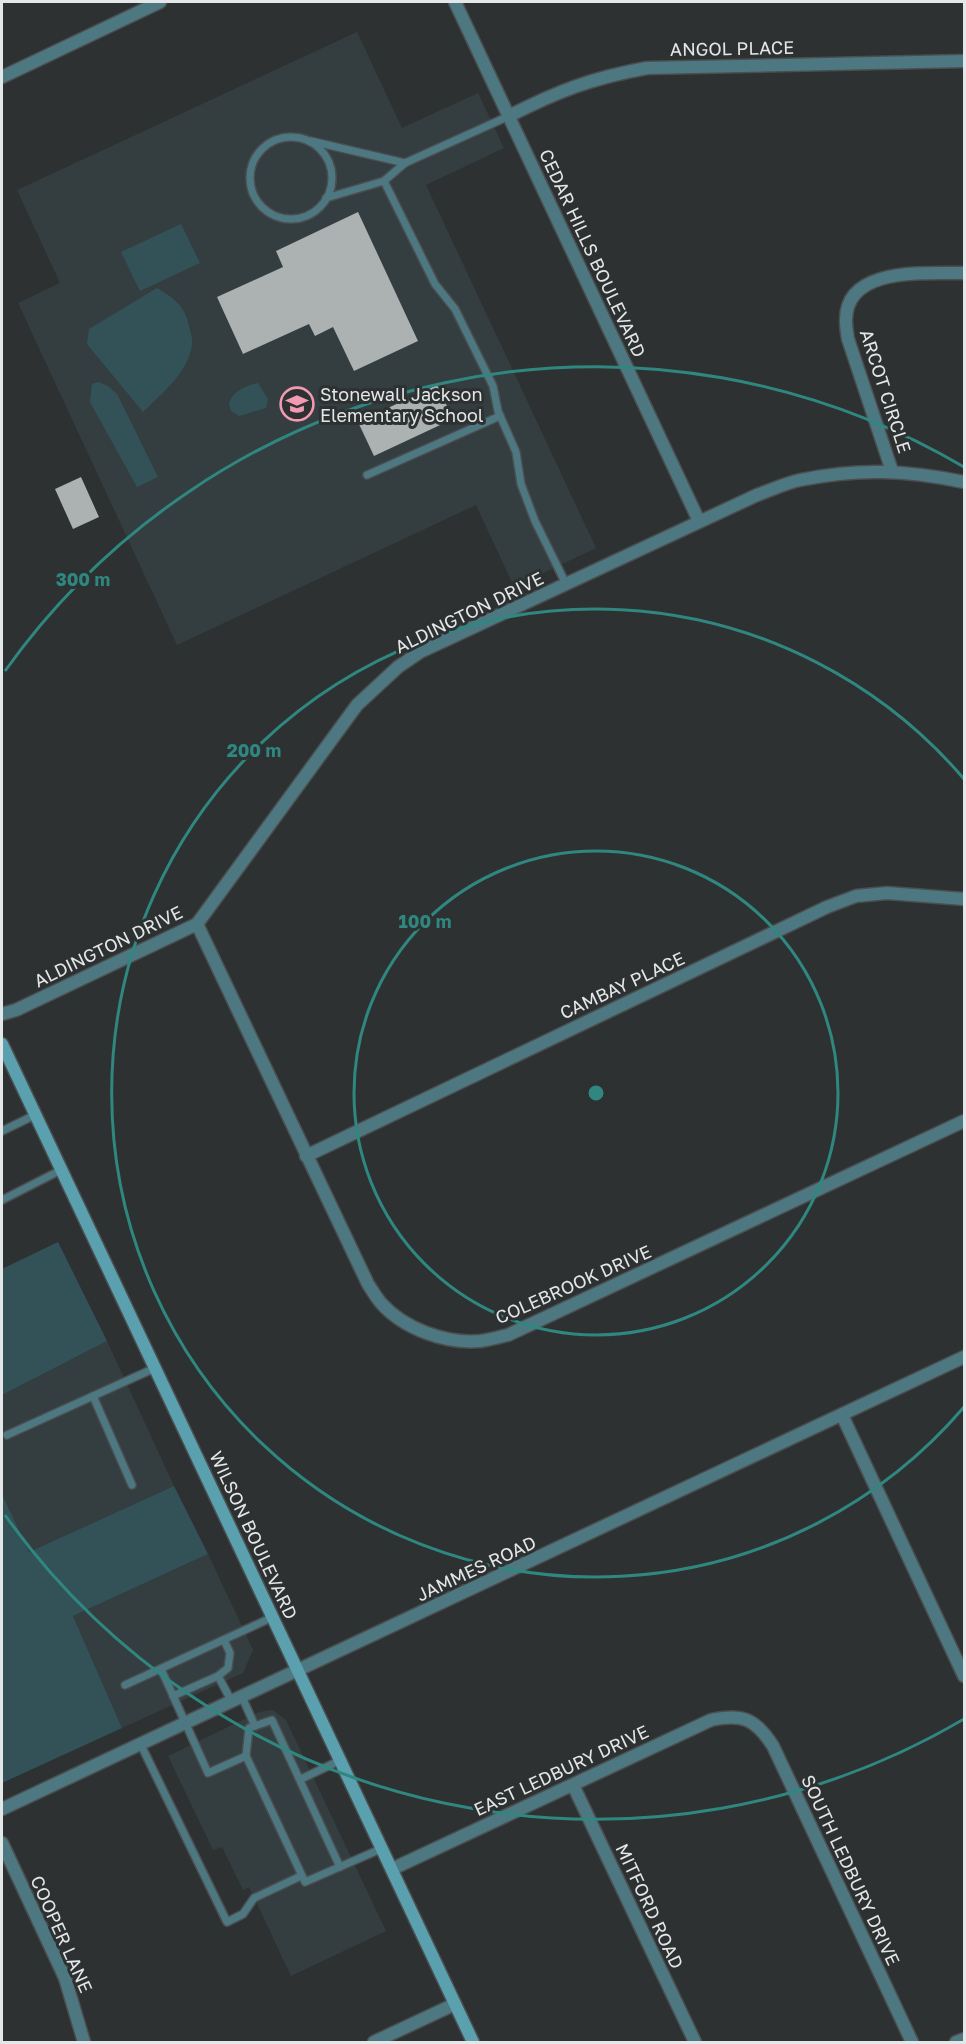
<svg xmlns="http://www.w3.org/2000/svg" width="966" height="2044" viewBox="0 0 966 2044" font-family="'Golos Text',sans-serif">
  <rect width="100%" height="100%" fill="#2d3132"/>
  <g fill="#343e40">
    <path d="M 357,32 L 402,128 L 478,93 L 504,148 L 426,185 L 596,548 L 514,587 L 476,505 L 177,645 L 18,303 L 60,283 L 17,190 Z"/>
    <path d="M 107,1341 L 174,1486 L 29,1552 L 2,1494 L 2,1395 Z"/>
    <path d="M 208,1554 L 253,1650 L 243,1673 L 122,1728 L 73,1616 Z"/>
    <path d="M 273,1710 L 286,1720 L 386,1931 L 291,1976 L 249,1887 L 243,1890 L 222,1847 L 213,1850 L 168,1756 L 259,1712 Z"/>
  </g>
  <g fill="#335258">
    <path d="M 181,224 L 200,263 L 140,291 L 121,252 Z"/>
    <path d="M 157,288 C 174,298 185,306 189,326 C 190,331 193,339 192,344 C 189,372 162,393 143,412 L 87,344 L 89,329 Z"/>
    <path d="M 98,382 L 108,386 L 117,394 L 158,477 L 137,487 L 90,402 L 92,384 Z"/>
    <path d="M 258,383 L 268,399 L 266,408 L 239,416 L 231,411 L 229,404 C 231,392 247,385 258,383 Z"/>
    <path d="M 58,1242 L 107,1341 L 2,1395 L 2,1269 Z"/>
    <path d="M 174,1486 L 208,1554 L 73,1616 L 122,1728 L 2,1783 L 2,1494 L 29,1552 Z"/>
  </g>
  <g fill="#acb1b2">
    <path d="M 358,212 L 418,341 L 354,371 L 333,327 L 315,336 L 309,324 L 243,354 L 217,297 L 283,267 L 276,251 Z"/>
    <path d="M 437,385 L 453,419 L 374,456 L 358,422 Z"/>
    <path d="M 81,477 L 99,517 L 73,529 L 55,489 Z"/>
  </g>
  <g fill="none" stroke-linecap="round" stroke-linejoin="round">
    <defs>
      <g id="service">
        <circle cx="291" cy="178" r="41"/>
        <path d="M 311,141 L 405,163"/>
        <path d="M 384,181 L 435,284 L 455,309 L 493,386 L 498,411 L 516,452 L 521,484 L 535,521 L 566,584"/>
        <path d="M 326,198 L 384,181 L 405,163 L 509,116"/>
        <path d="M 367,475 L 500,416"/>
        <path d="M 2,1131 L 35,1115"/>
        <path d="M 2,1200 L 61,1170"/>
        <path d="M 93,1396 L 132,1485"/>
        <path d="M 7,1435 L 155,1368"/>
        <path d="M 161,1669 L 208,1773 L 246,1756 L 305,1882 L 383,1848"/>
        <path d="M 218,1676 L 228,1668 L 230,1653 L 224,1640"/>
        <path d="M 125,1685 L 273,1617"/>
        <path d="M 173,1696 L 218,1676 L 232,1702"/>
        <path d="M 242,1697 L 255,1726"/>
        <path d="M 141,1745 L 227,1922 L 243,1914 L 254,1898 L 301,1876"/>
        <path d="M 246,1756 L 249,1728 L 272,1720 L 340,1867"/>
        <path d="M 301,1779 L 341,1760"/>
      </g>
      <g id="minor">
        <path d="M 455,2 L 699,521"/>
        <path d="M 2,77 L 160,2"/>
        <path d="M 509,116 C 558,91 592,78 647,68 L 964,61"/>
        <path d="M 892,471 L 848,339 C 847,333 846,327 846,321 C 845,265 928,274 964,273"/>
        <path d="M 197,924 L 368,1284 C 372,1290 376,1297 381,1303 C 404,1329 446,1344 480,1341 C 489,1340 499,1337 508,1335 L 964,1121"/>
        <path d="M 2,1014 L 16,1010 L 197,924 L 357,705 L 398,667 L 420,652 L 757,495 C 771,490 786,483 800,480 C 859,468 906,470 964,482"/>
        <path d="M 306,1156 L 827,907 L 856,896 L 887,893 L 964,899"/>
        <path d="M 842,1415 L 964,1676"/>
        <path d="M 573,1785 L 695,2042"/>
        <path d="M 2,1843 L 65,1978 L 84,2042"/>
        <path d="M 392,1869 L 711,1720 C 742,1713 756,1719 773,1746 L 912,2042"/>
        <path d="M 374,2042 L 455,2004"/>
        <path d="M 956,2042 L 964,2039"/>
      </g>
      <path id="tertiary" d="M 2,1809 L 964,1357"/>
      <path id="secondary" d="M 2,1044 L 473,2042"/>
    </defs>
    <use href="#service" stroke="#4a4e4f" stroke-width="10"/>
    <use href="#minor" stroke="#4a4e4f" stroke-width="15"/>
    <use href="#tertiary" stroke="#4a4e4f" stroke-width="15"/>
    <use href="#secondary" stroke="#4a4e4f" stroke-width="15"/>
    <use href="#service" stroke="#4e7881" stroke-width="7"/>
    <use href="#minor" stroke="#4e7881" stroke-width="12"/>
    <use href="#tertiary" stroke="#4e7881" stroke-width="12"/>
    <use href="#secondary" stroke="#5aa0af" stroke-width="12"/>
  </g>
  <g fill="none" stroke="#2f8780" stroke-width="3">
    <circle cx="596" cy="1093" r="242"/>
    <path d="M964 1407A484 484 0 1 1 964 779"/>
    <path d="M964 1719A726 726 0 0 1 5 1515M5 671A726 726 0 0 1 964 467"/>
  </g>
  <defs>
    <symbol id="school-ring" viewBox="-11 -11 22 22"><circle r="9.5" fill="#2d3132" stroke="#f19ab1" stroke-width="1.5"/><path d="M0-5L7-2L0 1L-7-2ZM-4 1L0 2.5L4 1V4Q0 6-4 4Z" fill="#f19ab1"/></symbol>
  </defs>
  <g fill-rule="evenodd">
    <use href="#school-ring" x="278" y="385" width="38" height="38"/>
  </g>
  <g text-anchor="middle" dominant-baseline="central" stroke-width="6" stroke-linejoin="round" paint-order="stroke">
    <g font-size="18" fill="#e4e7e8" stroke="#2d3132">
      <text transform="translate(732 48) rotate(-1)">ANGOL PLACE</text>
      <text transform="translate(593 253) rotate(65)">CEDAR HILLS BOULEVARD</text>
      <text transform="translate(886 391) rotate(72)">ARCOT CIRCLE</text>
      <text transform="translate(469 612) rotate(-26)">ALDINGTON DRIVE</text>
      <text transform="translate(108 946) rotate(-26)">ALDINGTON DRIVE</text>
      <text transform="translate(622 985) rotate(-25)">CAMBAY PLACE</text>
      <text transform="translate(573 1284) rotate(-24)">COLEBROOK DRIVE</text>
      <text transform="translate(254 1535) rotate(65)">WILSON BOULEVARD</text>
      <text transform="translate(476 1568) rotate(-25)">JAMMES ROAD</text>
      <text transform="translate(561 1770) rotate(-25)">EAST LEDBURY DRIVE</text>
      <text transform="translate(851 1870) rotate(65)">SOUTH LEDBURY DRIVE</text>
      <text transform="translate(650 1906) rotate(65)">MITFORD ROAD</text>
      <text transform="translate(62 1934) rotate(66)">COOPER LANE</text>
    </g>
    <g font-size="18" fill="#e4e7e8" stroke="#2d3132" text-anchor="start">
      <text x="320" y="394">Stonewall Jackson<tspan x="320" dy="21">Elementary School</tspan></text>
    </g>
  </g>
  <circle cx="596" cy="1093" r="9" fill="#2f8780" stroke="#2d3132" stroke-width="3"/>
  <g font-size="18" text-anchor="middle" font-weight="bold" fill="#2f8780" stroke="#2d3132" stroke-width="6" stroke-linejoin="round" paint-order="stroke">
    <text x="83" y="586">300 m</text>
    <text x="254" y="757">200 m</text>
    <text x="425" y="928">100 m</text>
  </g>
  <rect width="966" height="2044" fill="none" stroke="#e4e7e8" stroke-width="6"/>
</svg>
